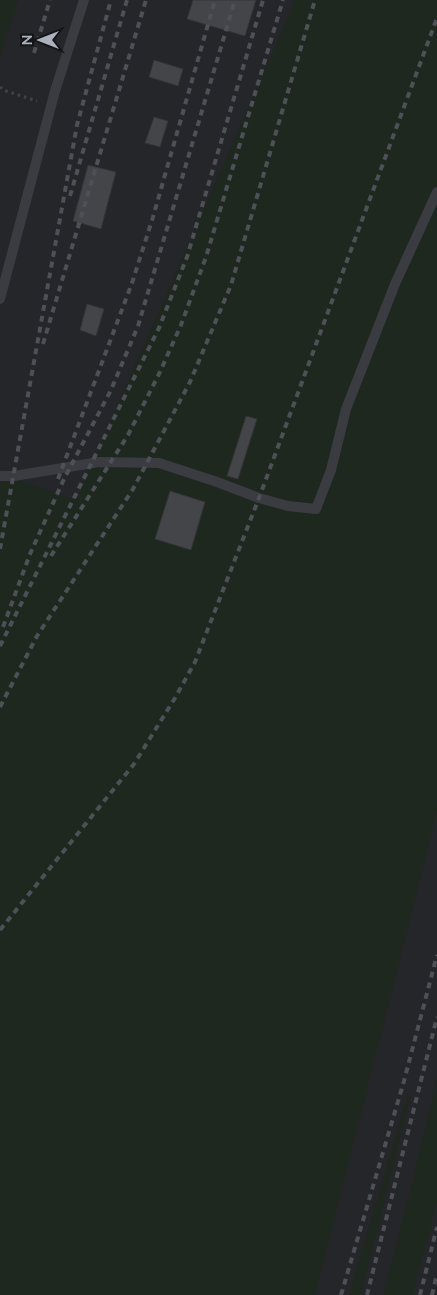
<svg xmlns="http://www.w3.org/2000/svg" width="437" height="1295" viewBox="0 0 437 1295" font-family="Mulish,sans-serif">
  <rect width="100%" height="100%" fill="#191a1c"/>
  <rect fill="#252629" x="0" y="0" width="437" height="1295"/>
  <g fill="#1f281f">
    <path d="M 0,0 L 18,0 L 0,57 Z"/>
    <path d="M 294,0 L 437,0 L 437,811 L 315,1295 L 0,1295 L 0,474 L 76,500 L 290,13 Z"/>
    <path d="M 437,1078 L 437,1201 L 413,1295 L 383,1295 L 411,1188 Z"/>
    <path d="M 408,1094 L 411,1095 L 361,1295 L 349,1295 Z"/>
  </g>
  <g fill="#434549" stroke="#333438">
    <path d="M 193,0 L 256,0 L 245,36 L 187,19 Z"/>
    <path d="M 154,60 L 183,69 L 178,86 L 149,77 Z"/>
    <path d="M 154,117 L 168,121 L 160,147 L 145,143 Z"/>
    <path d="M 88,165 L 116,172 L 101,229 L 73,221 Z"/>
    <path d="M 87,304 L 104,309 L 96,336 L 80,330 Z"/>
    <path d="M 246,416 L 257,419 L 238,479 L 227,476 Z"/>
    <path d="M 170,491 L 205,502 L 191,550 L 155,539 Z"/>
  </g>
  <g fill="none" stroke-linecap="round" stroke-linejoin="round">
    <path stroke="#404349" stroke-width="3" stroke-dasharray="2.5 4" stroke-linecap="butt" d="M 0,87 L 6,91 L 37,101"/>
    <g stroke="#3a3c42" stroke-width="10">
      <path d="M 0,299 L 55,91 L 84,0"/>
      <path d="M 0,476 L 14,476 L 99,462 L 159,463 L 217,482 L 259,498 L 288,506 L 316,509 L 331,470 L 346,409 L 395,284 L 437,192"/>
    </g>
    <g stroke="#4d5057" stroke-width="4" stroke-dasharray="6 5" stroke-linecap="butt">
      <path d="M 34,53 L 50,0"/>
      <path d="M 70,196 L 127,0"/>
      <path d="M 43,344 L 146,0"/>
      <path d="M 58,479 L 132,283 L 153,217 L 215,0"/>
      <path d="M 0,549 L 77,125 L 111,0"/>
      <path d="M 51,556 L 128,435 L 159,374 L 181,325 L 206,257 L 283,0"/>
      <path d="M 3,627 L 30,554 L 64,479 L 111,390 L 138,326 L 235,0"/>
      <path d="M 0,646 L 159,328 L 187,257 L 263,0"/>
      <path d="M 0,707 L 37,636 L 133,489 L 190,382 L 231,285 L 315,0"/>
      <path d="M 0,930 L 134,764 L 175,698 L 195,662 L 259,498 L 437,18"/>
      <path d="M 341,1295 L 404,1081 L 437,955"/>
      <path d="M 367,1295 L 437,1017"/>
      <path d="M 420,1295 L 437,1227"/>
      <path d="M 432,1295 L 437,1274"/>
    </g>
  </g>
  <g transform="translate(40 40) rotate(270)" stroke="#141517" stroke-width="4" paint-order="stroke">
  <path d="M0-4L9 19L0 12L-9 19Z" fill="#abb2bd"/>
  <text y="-8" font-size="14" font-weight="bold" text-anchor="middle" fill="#abb2bd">N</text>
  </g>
</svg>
